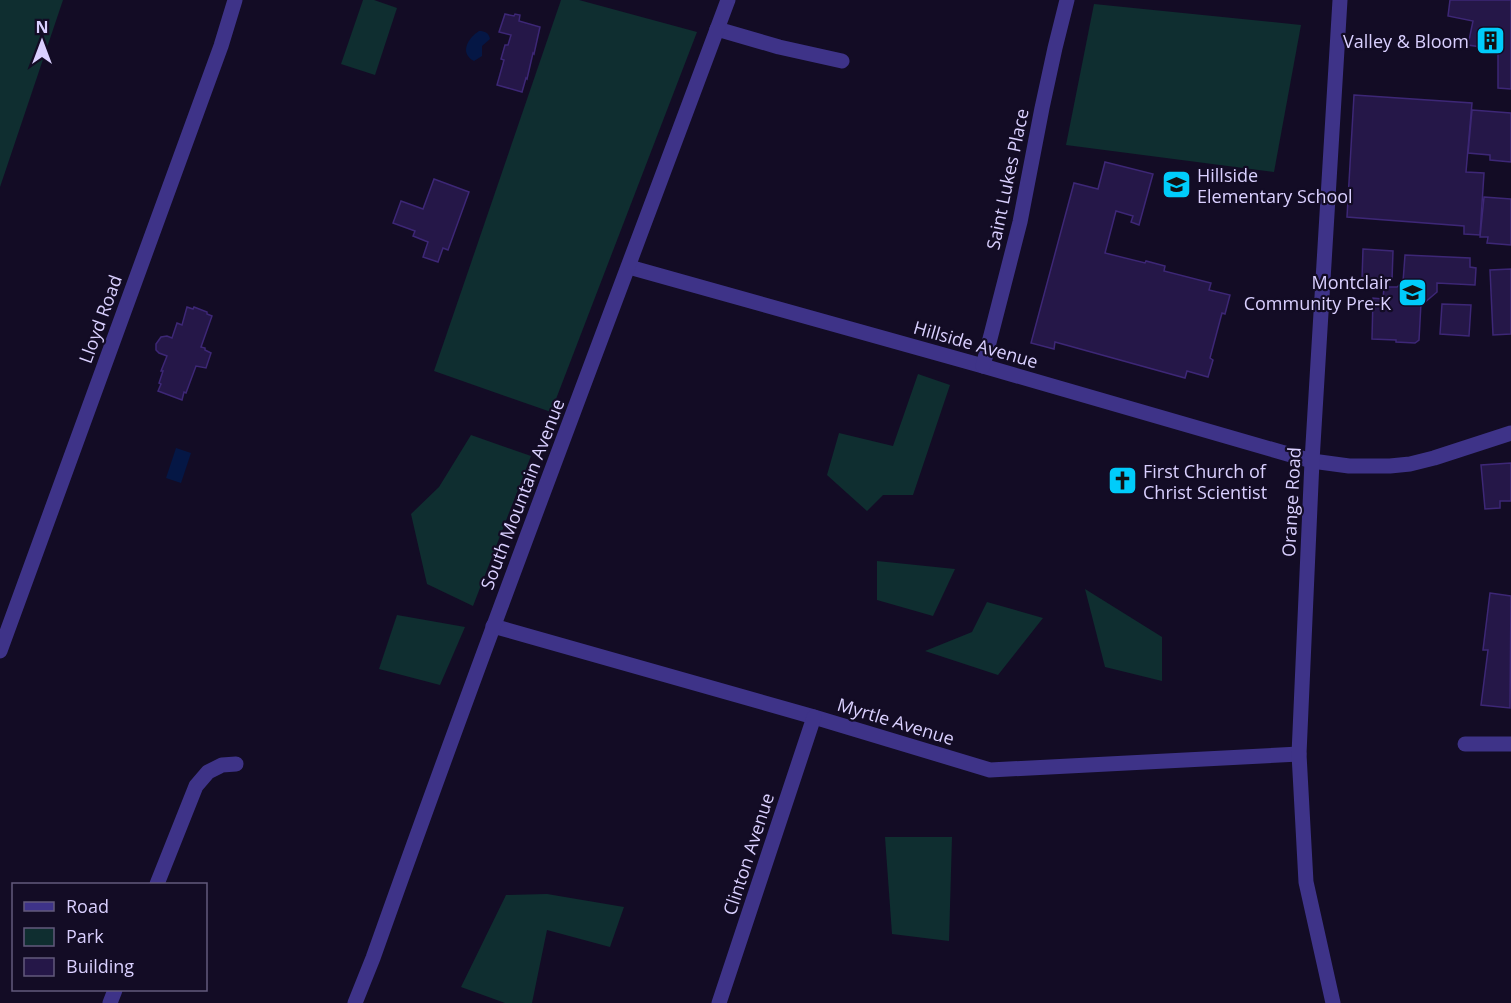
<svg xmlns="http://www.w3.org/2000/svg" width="1511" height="1003" viewBox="0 0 1511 1003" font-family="'Open Sans',sans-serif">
  <rect width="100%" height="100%" fill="#130c25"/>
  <g fill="#0f2e30">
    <path d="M 0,0 L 63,0 L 0,187 Z"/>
    <path d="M 363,0 L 374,0 L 397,8 L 375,75 L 341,64 Z"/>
    <path d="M 561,0 L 579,0 L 697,32 L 551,412 L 434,371 Z"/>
    <path d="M 1094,4 L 1301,25 L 1274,172 L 1066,145 Z"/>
    <path d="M 918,374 L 950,385 L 913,495 L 883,495 L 867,511 L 827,475 L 839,433 L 893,446 Z"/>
    <path d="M 471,435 L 531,456 L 473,606 L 427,584 L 411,514 L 439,487 Z"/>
    <path d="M 877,561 L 955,569 L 933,616 L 877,600 Z"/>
    <path d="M 1085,589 L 1162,637 L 1162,681 L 1105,667 Z"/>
    <path d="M 987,602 L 1043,618 L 998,675 L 925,651 L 972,632 Z"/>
    <path d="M 397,615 L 465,627 L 440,685 L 379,669 Z"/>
    <path d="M 885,837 L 952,837 L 949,941 L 892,934 Z"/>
    <path d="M 547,894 L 624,907 L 610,947 L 547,930 L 532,1003 L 505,1003 L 461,987 L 506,895 Z"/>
  </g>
  <g fill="#051745">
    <path d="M 479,31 C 485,31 489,33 490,39 L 482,46 L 482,56 L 474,61 C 459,53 468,38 479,31 Z"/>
    <path d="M 176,448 L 191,453 L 181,483 L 166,478 Z"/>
  </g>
  <g fill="#251748" stroke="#3d2776" stroke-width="1.5">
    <path d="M 1450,0 L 1511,0 L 1511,89 L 1498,88 L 1498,48 L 1496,48 L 1495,49 L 1468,45 L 1473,21 L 1448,16 Z"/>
    <path d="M 505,14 L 514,16 L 515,14 L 520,15 L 519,21 L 540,27 L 534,54 L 533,53 L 527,79 L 526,78 L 522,92 L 497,85 L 504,60 L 501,59 L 505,45 L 508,45 L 511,35 L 499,32 Z"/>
    <path d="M 1354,95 L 1472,103 L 1466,172 L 1484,173 L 1480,235 L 1464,234 L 1464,226 L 1347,217 Z"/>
    <path d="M 1472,110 L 1511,113 L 1511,162 L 1490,160 L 1490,155 L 1468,153 Z"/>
    <path d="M 1105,162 L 1153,174 L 1139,225 L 1131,222 L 1133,216 L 1116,211 L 1105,253 L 1145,263 L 1146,261 L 1165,266 L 1164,271 L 1211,283 L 1209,290 L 1230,295 L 1225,314 L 1222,313 L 1210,358 L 1213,360 L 1208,377 L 1187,371 L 1185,378 L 1055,342 L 1054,349 L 1031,343 L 1074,183 L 1098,189 Z"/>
    <path d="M 434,179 L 469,192 L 448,250 L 443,248 L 438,262 L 423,257 L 428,242 L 413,236 L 415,231 L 393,223 L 401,201 L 423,209 Z"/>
    <path d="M 1484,197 L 1511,199 L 1511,245 L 1487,243 L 1488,237 L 1480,237 Z"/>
    <path d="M 1363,249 L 1393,251 L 1392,280 L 1362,279 Z"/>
    <path d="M 1405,255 L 1470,258 L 1470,267 L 1476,268 L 1475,285 L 1437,283 L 1437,292 L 1424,303 L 1421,303 L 1419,340 L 1415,343 L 1396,342 L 1396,340 L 1372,339 L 1373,298 L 1383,299 L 1384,287 L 1397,287 L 1403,282 Z"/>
    <path d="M 1511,269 L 1511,334 L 1493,335 L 1490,270 Z"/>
    <path d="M 1442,304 L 1471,305 L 1469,336 L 1440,334 Z"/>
    <path d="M 187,307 L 193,309 L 194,307 L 207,312 L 207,314 L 212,316 L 201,347 L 205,348 L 205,350 L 211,353 L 206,368 L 196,366 L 186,393 L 184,392 L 182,400 L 158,391 L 161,384 L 159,383 L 163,371 L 161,371 L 167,356 L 159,353 L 156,350 L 156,344 L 161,337 L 167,336 L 172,338 L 177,323 L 182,325 Z"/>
    <path d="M 1511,463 L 1511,501 L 1500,501 L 1500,508 L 1485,509 L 1481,465 Z"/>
    <path d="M 1490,593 L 1511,596 L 1510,708 L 1481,705 L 1488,650 L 1483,650 Z"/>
  </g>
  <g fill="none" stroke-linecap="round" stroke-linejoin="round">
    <g stroke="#3e3388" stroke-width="15">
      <path d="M 717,29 L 779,47 L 842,61"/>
      <path d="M 629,267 L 983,366 L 1312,461 L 1349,466 L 1390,466 L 1410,464 L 1434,458 L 1511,433"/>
      <path d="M 983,366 L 1020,222 L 1042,108 L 1055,48 L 1067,0"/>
      <path d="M 493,626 L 814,717 L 990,770 L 1299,754"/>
      <path d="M 0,651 L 221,46 L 235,0"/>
      <path d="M 1465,744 L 1511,744"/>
      <path d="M 157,884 L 196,786 L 208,772 L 222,765 L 236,764"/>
      <path d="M 110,1003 L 115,990"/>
      <path d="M 355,1003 L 373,958 C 487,637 609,319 728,0"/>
      <path d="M 719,1003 L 814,717"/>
      <path d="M 1333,1003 L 1306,882 L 1299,754 L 1312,461 L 1340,0"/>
    </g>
  </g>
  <defs>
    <symbol id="building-square" viewBox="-11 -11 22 22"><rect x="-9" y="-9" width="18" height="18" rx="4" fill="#00ccfb" stroke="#130c25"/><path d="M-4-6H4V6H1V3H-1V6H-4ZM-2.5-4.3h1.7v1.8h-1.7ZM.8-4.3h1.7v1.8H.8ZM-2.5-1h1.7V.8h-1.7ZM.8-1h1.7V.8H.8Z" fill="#111"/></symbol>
    <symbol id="school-square" viewBox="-11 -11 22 22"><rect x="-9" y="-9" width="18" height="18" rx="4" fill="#00ccfb" stroke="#130c25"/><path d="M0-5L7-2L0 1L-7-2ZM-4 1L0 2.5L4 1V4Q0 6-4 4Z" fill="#111"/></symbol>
    <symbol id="church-square" viewBox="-11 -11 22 22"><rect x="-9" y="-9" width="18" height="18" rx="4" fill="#00ccfb" stroke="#130c25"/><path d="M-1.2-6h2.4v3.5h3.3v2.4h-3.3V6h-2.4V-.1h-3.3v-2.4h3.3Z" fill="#111"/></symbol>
  </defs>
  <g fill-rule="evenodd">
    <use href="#building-square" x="1474" y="24" width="33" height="33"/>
    <use href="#school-square" x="1160" y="168" width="33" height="33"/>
    <use href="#school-square" x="1396" y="276" width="33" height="33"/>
    <use href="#church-square" x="1106" y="464" width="33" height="33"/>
  </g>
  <g text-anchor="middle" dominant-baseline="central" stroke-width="4.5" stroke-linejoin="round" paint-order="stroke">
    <g font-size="18" fill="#dad0ff" stroke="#130c25" text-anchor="end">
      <text x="1469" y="41">Valley &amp; Bloom</text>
      <text x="1197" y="175" text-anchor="start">Hillside<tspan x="1197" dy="21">Elementary School</tspan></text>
      <text x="1391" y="282">Montclair<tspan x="1391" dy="21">Community Pre-K</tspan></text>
      <text x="1143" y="471" text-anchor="start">First Church of<tspan x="1143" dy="21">Christ Scientist</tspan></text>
    </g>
    <g font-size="18" fill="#dad0ff" stroke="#130c25">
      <text transform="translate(1007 179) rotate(-78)">Saint Lukes Place</text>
      <text transform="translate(100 319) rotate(-70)">Lloyd Road</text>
      <text transform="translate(976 344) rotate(16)">Hillside Avenue</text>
      <text transform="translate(522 494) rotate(-69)">South Mountain Avenue</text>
      <text transform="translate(1291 502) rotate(-87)">Orange Road</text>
      <text transform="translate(896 721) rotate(17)">Myrtle Avenue</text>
      <text transform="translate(748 854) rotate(-72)">Clinton Avenue</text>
    </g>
  </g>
  <rect x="12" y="883" width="195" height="108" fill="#130c25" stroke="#635a7c" stroke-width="1.5"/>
  <rect x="24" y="902" width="30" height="9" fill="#3e3388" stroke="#635a7c" stroke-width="1.5"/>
  <text x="66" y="913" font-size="18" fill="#dad0ff">Road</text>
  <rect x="24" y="928" width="30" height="18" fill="#0f2e30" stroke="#635a7c" stroke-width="1.5"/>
  <text x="66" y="943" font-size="18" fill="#dad0ff">Park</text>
  <rect x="24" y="958" width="30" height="18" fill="#251748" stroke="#635a7c" stroke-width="1.5"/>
  <text x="66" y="973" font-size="18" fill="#dad0ff">Building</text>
  <g transform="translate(42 42)" stroke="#130c25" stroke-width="4.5" paint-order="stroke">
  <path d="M0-4.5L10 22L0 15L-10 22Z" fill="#dad0ff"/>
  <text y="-9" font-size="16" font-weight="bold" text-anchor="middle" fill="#dad0ff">N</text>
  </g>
</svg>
